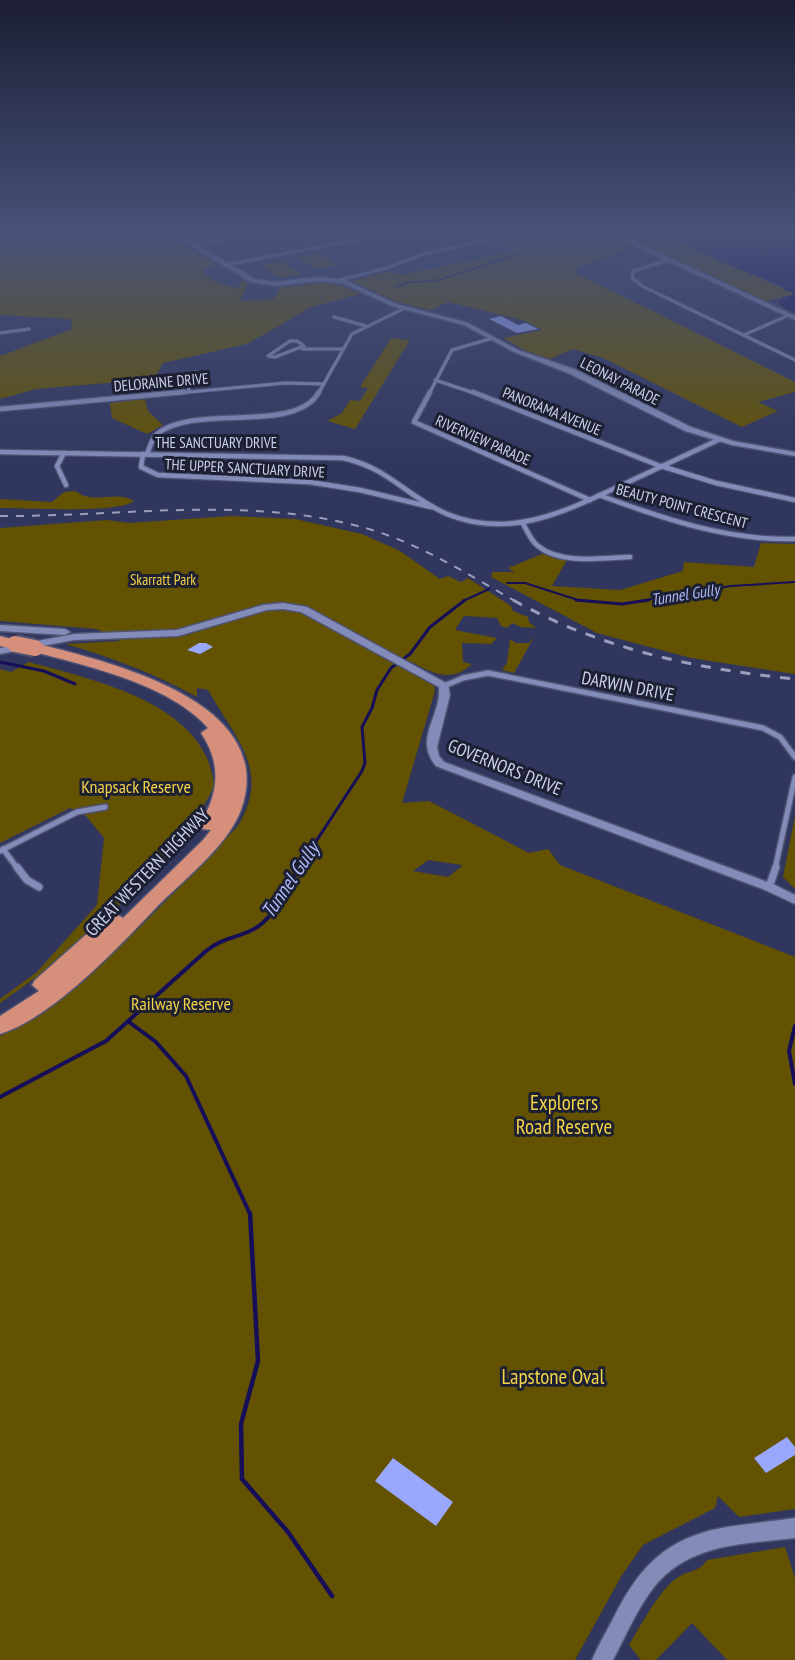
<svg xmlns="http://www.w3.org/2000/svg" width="795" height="1660" viewBox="0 0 795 1660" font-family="'PT Sans Narrow',sans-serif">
  <rect width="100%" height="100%" fill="#31365e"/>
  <g fill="#625201" fill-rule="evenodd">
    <path d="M 0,232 L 163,232 L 217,265 L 202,271 L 216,282 L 237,289 L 242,281 L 248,283 L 240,301 L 274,299 L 280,287 C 316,286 324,275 360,294 L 311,307 L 247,344 L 163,363 L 154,379 L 36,389 L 0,399 L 0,356 L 72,329 L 71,319 L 0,315 Z"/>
    <path d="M 539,232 L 598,232 L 603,235 L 600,238 L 615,239 L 631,247 L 578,267 L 576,273 L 795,382 L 795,392 L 758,402 L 778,411 L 742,427 L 603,358 L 573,349 L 550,359 L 526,351 L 503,338 L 542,330 L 526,321 L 448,302 L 430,310 L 394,301 L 352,281 L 389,271 L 401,275 L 516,251 L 497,242 Z"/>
    <path d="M 618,232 L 660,232 L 795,294 L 766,301 Z"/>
    <path d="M 319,254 L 338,265 L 317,269 L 298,257 Z"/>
    <path d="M 283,262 L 302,274 L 280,278 L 261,265 Z"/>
    <path d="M 391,338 L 410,340 L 355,429 L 327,421 L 342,413 L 350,400 L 360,401 L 368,388 L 360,387 Z"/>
    <path d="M 145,399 L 148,411 L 163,425 L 147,434 L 112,418 L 110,403 Z"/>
    <path d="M 75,491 C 96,506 115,489 134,501 C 117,514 25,508 0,508 L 0,499 L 52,502 L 64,492 Z"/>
    <path d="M 232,516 L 295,519 L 362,534 L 400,551 L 440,579 L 448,576 L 461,582 L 468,578 L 511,606 L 513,611 L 528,617 L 529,622 L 536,628 L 521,627 L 512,623 L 507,628 L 501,626 L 497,618 L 464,616 L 455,630 L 497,638 L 491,644 L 462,643 L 463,662 L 472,664 C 452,683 433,674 412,662 L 406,668 L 434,685 L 435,691 L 402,803 L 429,801 L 529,853 L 548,849 L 560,865 L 795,957 L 795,1509 L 739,1517 L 718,1496 L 715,1508 L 643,1545 L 622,1575 L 575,1660 L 0,1660 L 0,1036 C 94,985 163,902 237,827 C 273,771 234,737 208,690 L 197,688 L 197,697 C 155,674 111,657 65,644 L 120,641 L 97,629 L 0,621 L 0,528 L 107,520 L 129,523 ZM 428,860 L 462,865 L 462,866 L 448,877 L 413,871 Z"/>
    <path d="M 761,543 L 795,544 L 795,674 L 691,658 L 597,633 L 491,577 L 493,572 L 515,572 L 508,568 L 542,554 L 567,560 L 552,586 L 620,590 L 683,571 L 684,562 L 754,567 Z"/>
    <path d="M 534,637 L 514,673 L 502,670 L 507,663 L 510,639 L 516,643 L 529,643 Z"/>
    <path d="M 29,662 C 86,678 176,697 205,754 C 210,763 212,775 215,785 L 188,835 L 178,846 L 76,949 L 0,1003 L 0,999 L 37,972 L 97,905 L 104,838 L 86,816 L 70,808 L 0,843 L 0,669 L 11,672 Z"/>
    <path d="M 795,816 L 795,889 L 783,877 Z"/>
    <path d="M 785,1547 L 795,1578 L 795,1660 L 727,1660 L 692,1623 L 656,1660 L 641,1660 L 629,1645 C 640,1627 661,1586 680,1576 C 691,1570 699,1572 707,1560 Z"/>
  </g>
  <path fill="#160e59" d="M 660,232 L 795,233 L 795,312 L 787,310 L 778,303 L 781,299 L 795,294 L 784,290 L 784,287 L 721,262 Z"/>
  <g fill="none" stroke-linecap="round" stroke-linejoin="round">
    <g stroke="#160e59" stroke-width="1.5">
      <path d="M 556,239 L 565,232"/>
      <path d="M 395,287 L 410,282 L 435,281 L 526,252 L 536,244 L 549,241"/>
    </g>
    <g stroke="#160e59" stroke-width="2">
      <path d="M 507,583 L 525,583 L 581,601"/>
      <path d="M 463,601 L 489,589"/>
      <path d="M 640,601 L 731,586 L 795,582"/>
    </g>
    <g stroke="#160e59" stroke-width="3">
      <path d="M 576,600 L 622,604 L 649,600"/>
      <path d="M 0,662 L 44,671 L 75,684"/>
      <path d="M 298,869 L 362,771 L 365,763 L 362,727 L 372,708 L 377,690 L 391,668 L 410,654 L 430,627 L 465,600"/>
    </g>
    <g stroke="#160e59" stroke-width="4">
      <path d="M 129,1022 L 156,1042 L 186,1076 L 250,1214"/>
      <path d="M 795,1026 L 789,1051 L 795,1084"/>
      <path d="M 0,1097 L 106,1041 L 206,951 C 224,937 234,939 252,930 C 274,920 287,887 299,867"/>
    </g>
    <path stroke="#160e59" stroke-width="4.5" d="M 250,1213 L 258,1361 L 241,1424 L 242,1479 L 288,1532 L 332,1596"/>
  </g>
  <g fill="#99a7fd">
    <path d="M 501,316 L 518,325 L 526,323 L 538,329 L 517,333 L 489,319 Z"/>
    <path d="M 199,643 L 206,643 L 213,647 L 200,654 L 187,650 Z"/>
    <path d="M 787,1437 L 795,1447 L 795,1455 L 766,1473 L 754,1458 Z"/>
    <path d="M 393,1458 L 453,1502 L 436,1526 L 375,1481 Z"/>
  </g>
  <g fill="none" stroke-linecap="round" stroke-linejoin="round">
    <defs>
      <g id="street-far3">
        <path d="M 478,232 L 498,238"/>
        <path d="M 192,245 L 263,232"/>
        <path d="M 669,260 L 633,271 L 632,278 L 642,286 L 795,360"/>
        <path d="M 225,265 L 396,232"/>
        <path d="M 339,280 L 387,268 L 423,254 L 526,232"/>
        <path d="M 334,317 L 366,326"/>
        <path d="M 0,333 L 29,329"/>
        <path d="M 744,335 L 789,315"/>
        <path d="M 290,341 L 297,341 L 304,346 L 275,357 L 268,356 Z"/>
        <path d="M 302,349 L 343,349"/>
        <path d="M 435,380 L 477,394"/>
        <path d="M 189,392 L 188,384 L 195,372"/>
        <path d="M 168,394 L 285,383 L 324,384"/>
        <path d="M 318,394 L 352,334 L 405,308"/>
        <path d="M 429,394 L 452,350 L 493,338"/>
      </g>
      <g id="street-far2">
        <path d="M 430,392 L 414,422 L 590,500"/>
        <path d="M 473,392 L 660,466"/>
        <path d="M 0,409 L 184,392"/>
        <path d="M 0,452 L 343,458 C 389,468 407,497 447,514 C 510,540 566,511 622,485 C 654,470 686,455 718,440"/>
        <path d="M 64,453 L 57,466 L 66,485"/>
        <path d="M 143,454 L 141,467 L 158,475 L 309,482 L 360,490 L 431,507"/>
        <path d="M 147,454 C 150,447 152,438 157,434 C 194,403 295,435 319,392"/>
        <path d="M 661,466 L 716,483 L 795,500"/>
        <path d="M 599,495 C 661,518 728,541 795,539"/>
        <path d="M 522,522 C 527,530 530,540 538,546 C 561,565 603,558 630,557"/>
      </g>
      <g id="street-far1">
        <path d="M 444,686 L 463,678 L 488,673 L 763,728 L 780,737 L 795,757"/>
        <path d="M 3,849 L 18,869"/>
        <path d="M 0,851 L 77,812 L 105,807"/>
        <path d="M 775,869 L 795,777"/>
      </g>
      <g id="street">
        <path d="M 17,867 L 27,880 L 39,887"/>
        <path d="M 769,887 L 776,867"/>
      </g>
      <g id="secondary">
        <path d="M 168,232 L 176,232 L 255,279 L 275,282 L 318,277 L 345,280 L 396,304 L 468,323 L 518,350 L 574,369 L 691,427 L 733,441 L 795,452 L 795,456 L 732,445 L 685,431 L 568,373 L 514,352 L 464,325 L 392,306 L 342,283 L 318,281 L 275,286 L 251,282 Z"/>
        <path d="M 605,232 L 614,232 L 795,316 L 795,320 Z"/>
        <path d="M 283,603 L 307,607 L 448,684 L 450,695 L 437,747 L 439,756 L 444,762 L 773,884 L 795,895 L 795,904 L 765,890 L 436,766 C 413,738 441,718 439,687 L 301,612 L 283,609 L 267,610 L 178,636 L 74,640 L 0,654 L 0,648 L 74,634 L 177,630 L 263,605 Z"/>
        <path d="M 0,625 L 65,629 L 70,632 L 65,635 L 0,631 Z"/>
        <path d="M 795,1518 L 795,1538 C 744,1544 689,1543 654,1587 C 637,1609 626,1635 613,1660 L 592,1660 C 598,1646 606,1632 613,1619 C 636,1573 660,1543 712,1530 C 739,1524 768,1522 795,1518 Z"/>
      </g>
      <g id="highway">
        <path d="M 0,636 L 20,641 L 23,644 L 15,649 L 0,646 Z"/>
        <path d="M 35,643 C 109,662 280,701 241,810 C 227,848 179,883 152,912 C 115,951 51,1018 0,1034 L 0,1016 L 39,991 L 32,985 L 35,980 L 108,915 L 115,913 L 123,918 L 203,840 L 211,830 L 202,829 L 199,825 C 219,794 222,764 201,733 L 208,728 C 170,684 84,665 30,651 L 27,648 Z"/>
      </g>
    </defs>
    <use href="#street-far3" stroke="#4f5374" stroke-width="4.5"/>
    <use href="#street-far2" stroke="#4f5374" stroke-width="7"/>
    <use href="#street-far1" stroke="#4f5374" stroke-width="8"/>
    <use href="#street" stroke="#4f5374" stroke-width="10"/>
    <use href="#secondary" stroke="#4f5374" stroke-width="3"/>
    <use href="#highway" stroke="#4f5374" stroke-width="3"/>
    <use href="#street-far3" stroke="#838bb9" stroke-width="3"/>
    <use href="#street-far2" stroke="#838bb9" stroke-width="4.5"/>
    <use href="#street-far1" stroke="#838bb9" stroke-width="5"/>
    <use href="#street" stroke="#838bb9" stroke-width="7"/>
    <use href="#secondary" fill="#838bb9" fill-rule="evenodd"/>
    <use href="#highway" fill="#d58f7b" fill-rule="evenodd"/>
    <path stroke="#9a9fbd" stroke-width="2" stroke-dasharray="8 8" stroke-linecap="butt" d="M 0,516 C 123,517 253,494 372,530 C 424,546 469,575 515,601"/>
    <path stroke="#9a9fbd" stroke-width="3" stroke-dasharray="10 10" stroke-linecap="butt" d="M 513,600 C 601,649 695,669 795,679"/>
    <defs>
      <path id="highway-bridge" d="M 15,644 L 35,648"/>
    </defs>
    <use href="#highway-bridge" stroke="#4f5374" stroke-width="20" stroke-linecap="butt"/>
    <use href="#highway-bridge" stroke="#d58f7b" stroke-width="16"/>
  </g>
  <linearGradient id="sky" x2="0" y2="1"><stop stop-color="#1b1e34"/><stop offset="0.5" stop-color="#485279"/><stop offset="1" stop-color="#485279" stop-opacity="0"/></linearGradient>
  <rect width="795" height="465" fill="url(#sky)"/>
  <g text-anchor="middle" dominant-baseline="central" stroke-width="6" stroke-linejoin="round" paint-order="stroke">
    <g font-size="15" fill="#ccd1ea" stroke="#1d2032">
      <text transform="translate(620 381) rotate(27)">LEONAY PARADE</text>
      <text transform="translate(161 382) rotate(-5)">DELORAINE DRIVE</text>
      <text transform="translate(552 411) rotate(22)">PANORAMA AVENUE</text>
      <text transform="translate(483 440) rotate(24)">RIVERVIEW PARADE</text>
      <text x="216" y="442">THE SANCTUARY DRIVE</text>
      <text transform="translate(245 468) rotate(3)">THE UPPER SANCTUARY DRIVE</text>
      <text transform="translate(682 506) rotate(15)">BEAUTY POINT CRESCENT</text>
    </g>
    <g font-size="15" fill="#f3d348" stroke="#1d2032">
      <text x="163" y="579">Skarratt Park</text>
    </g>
    <g font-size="16" font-style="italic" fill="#afbbfc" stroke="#1d2032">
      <text transform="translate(685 594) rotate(-9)">Tunnel Gully</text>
    </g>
    <g font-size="18" fill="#ccd1ea" stroke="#1d2032">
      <text transform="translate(628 686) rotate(11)">DARWIN DRIVE</text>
      <text transform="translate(505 767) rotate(22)">GOVERNORS DRIVE</text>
      <text transform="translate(147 872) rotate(-46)">GREAT WESTERN HIGHWAY</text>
    </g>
    <g font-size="18" fill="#f3d348" stroke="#1d2032">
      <text x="136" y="786">Knapsack Reserve</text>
      <text x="181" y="1003">Railway Reserve</text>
    </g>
    <g font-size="20" font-style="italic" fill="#afbbfc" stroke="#1d2032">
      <text transform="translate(290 880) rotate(-56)">Tunnel Gully</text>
    </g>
    <g font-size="21" fill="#f3d348" stroke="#1d2032">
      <text x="564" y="1102">Explorers<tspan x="564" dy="24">Road Reserve</tspan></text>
      <text x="553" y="1376">Lapstone Oval</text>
    </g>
  </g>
</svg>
